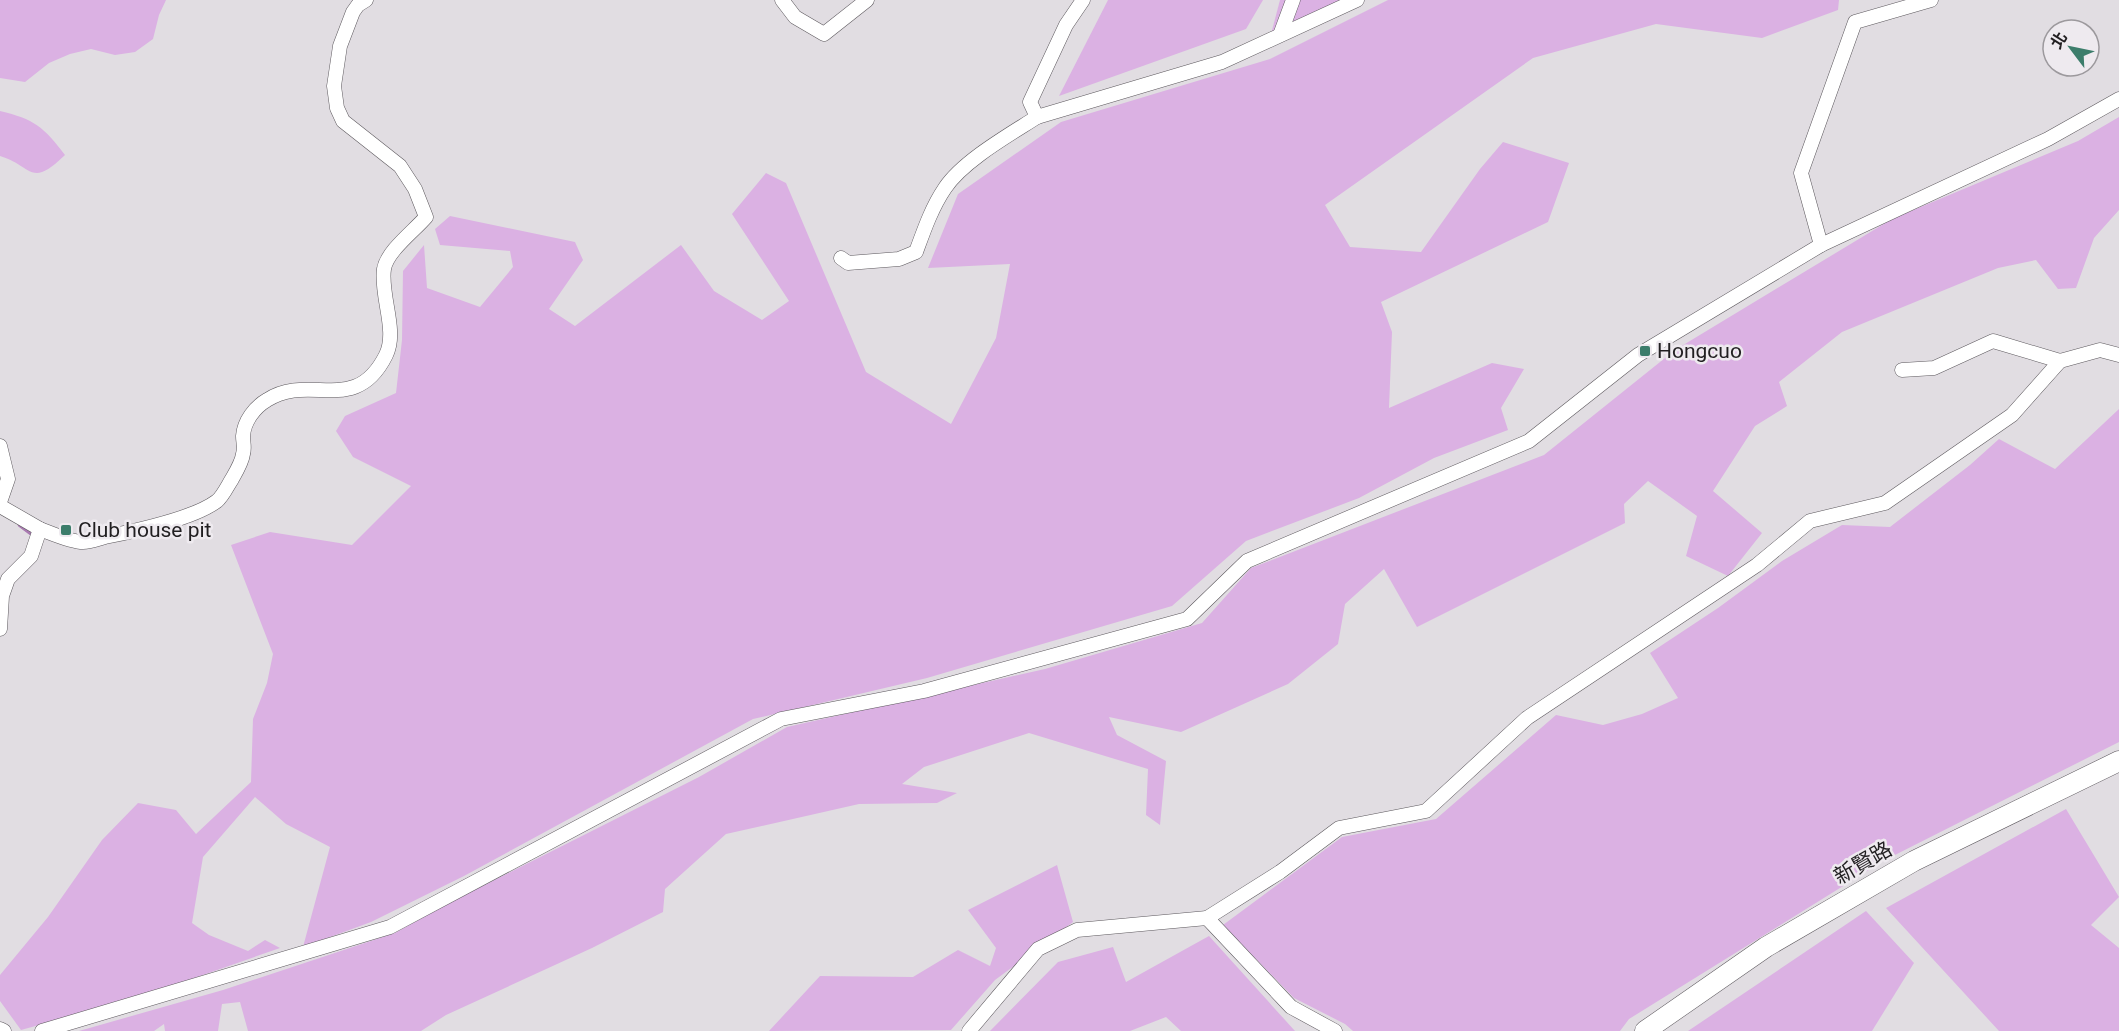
<svg xmlns="http://www.w3.org/2000/svg" width="2119" height="1031" viewBox="0 0 2119 1031" font-family="Roboto,'Noto Sans TC',sans-serif">
  <rect width="100%" height="100%" fill="#e1dde2"/>
  <g fill="#dbb1e3">
    <path d="M 0,0 L 166,0 L 159,15 L 153,39 L 135,52 L 115,55 L 91,49 L 70,54 L 49,63 L 25,82 L 0,78 Z"/>
    <path d="M 1108,0 L 1263,0 L 1246,29 L 1059,96 Z"/>
    <path d="M 1280,0 L 1347,0 L 1270,38 Z"/>
    <path d="M 1388,0 L 1839,0 L 1838,10 L 1762,38 L 1656,24 L 1533,58 L 1325,205 L 1350,247 L 1421,252 L 1480,169 L 1503,142 L 1569,163 L 1548,222 L 1381,302 L 1392,332 L 1389,408 L 1492,363 L 1524,369 L 1501,408 L 1508,430 L 1434,458 L 1359,498 L 1246,541 L 1172,606 L 927,678 L 753,719 L 464,876 L 371,922 L 303,947 L 330,847 L 286,824 L 255,797 L 203,857 L 192,923 L 209,935 L 248,951 L 265,940 L 280,948 L 140,997 L 21,1030 L 0,1001 L 0,975 L 48,917 L 102,840 L 138,803 L 176,810 L 196,834 L 251,782 L 253,719 L 267,683 L 273,654 L 231,545 L 270,532 L 352,545 L 411,486 L 353,457 L 336,431 L 345,416 L 396,393 L 402,340 L 403,271 L 424,245 L 427,288 L 480,307 L 513,267 L 510,251 L 440,245 L 435,229 L 450,216 L 575,242 L 583,260 L 549,309 L 575,326 L 681,245 L 714,291 L 762,320 L 789,301 L 732,214 L 766,173 L 786,183 L 866,372 L 951,424 L 996,338 L 1010,264 L 928,268 L 958,194 L 1061,122 L 1270,59 Z"/>
    <path d="M 0,111 C 34,119 44,127 65,155 C 30,189 33,166 0,156 Z"/>
    <path d="M 2119,117 L 2119,210 L 2094,238 L 2076,288 L 2058,289 L 2036,260 L 1998,268 L 1842,332 L 1779,382 L 1787,406 L 1755,426 L 1713,491 L 1762,533 L 1728,576 L 1686,556 L 1697,516 L 1648,481 L 1624,504 L 1625,523 L 1417,627 L 1384,569 L 1345,604 L 1338,644 L 1288,684 L 1181,732 L 1109,717 L 1117,735 L 1166,761 L 1160,825 L 1146,815 L 1148,769 L 1029,733 L 924,767 L 902,784 L 957,793 L 937,803 L 859,804 L 726,834 L 665,889 L 663,912 L 592,948 L 446,1015 L 421,1031 L 248,1031 L 240,1002 L 222,1004 L 218,1031 L 165,1031 L 164,1024 L 154,1031 L 79,1031 L 223,990 L 395,933 L 447,904 L 699,777 L 787,727 L 1045,669 L 1202,623 L 1251,568 L 1544,455 L 1675,350 L 1892,219 L 2078,141 Z"/>
    <path d="M 2119,409 L 2119,742 L 1885,860 L 1629,1019 L 1620,1031 L 1353,1031 L 1345,1024 L 1294,998 L 1223,925 L 1342,837 L 1436,819 L 1556,715 L 1603,725 L 1642,714 L 1678,698 L 1650,653 L 1718,608 L 1782,561 L 1842,525 L 1890,527 L 1970,465 L 1999,439 L 2055,469 Z"/>
    <path d="M 2066,809 L 2119,897 L 2091,925 L 2119,948 L 2119,1031 L 1999,1031 L 1886,908 Z"/>
    <path d="M 1057,865 L 1073,922 L 995,980 L 951,1030 L 769,1031 L 820,976 L 913,977 L 958,950 L 990,966 L 996,948 L 968,910 Z"/>
    <path d="M 1866,911 L 1914,963 L 1872,1031 L 1688,1031 Z"/>
    <path d="M 1209,936 L 1295,1031 L 1181,1031 L 1166,1017 L 1130,1031 L 990,1031 L 1058,962 L 1113,947 L 1126,982 Z"/>
  </g>
  <g fill="none" stroke-linecap="round" stroke-linejoin="round">
    <path stroke="#a979b1" stroke-width="4.5" d="M 20,525 L 32,534"/>
    <defs>
      <g id="street">
        <path d="M 782,0 L 795,17 L 824,34 L 867,0"/>
        <path d="M 1280,35 L 1293,0"/>
        <path d="M 1037,117 L 1222,62 L 1357,0"/>
        <path d="M 1821,245 L 1801,173 L 1855,22 L 1931,0"/>
        <path d="M 841,258 L 848,263 L 899,259 L 916,252 C 924,230 932,207 945,188 C 963,161 1009,135 1037,117 L 1030,102 L 1066,25 L 1083,0"/>
        <path d="M 1902,370 L 1934,368 L 1993,341 L 2060,361"/>
        <path d="M 0,446 L 8,479 L 0,502"/>
        <path d="M 0,506 L 40,529 L 31,556 L 8,579 L 2,596 L 0,629"/>
        <path d="M 40,529 C 51,533 71,542 83,542 C 90,542 98,539 105,537 C 135,531 193,519 217,501 C 223,496 228,485 232,479 C 236,472 242,462 243,454 C 245,448 243,442 243,436 C 244,421 255,407 267,400 C 310,372 355,417 386,355 C 398,331 380,295 384,269 C 387,251 414,231 426,217 L 415,189 L 400,166 L 343,121 L 337,108 L 334,86 L 340,46 L 353,12 L 358,5 L 366,0"/>
        <path d="M 0,1029 L 4,1031"/>
        <path d="M 42,1031 L 390,927 L 781,719 L 924,691 L 1187,619 L 1247,561 L 1529,441 L 1638,355 L 1821,245 L 2048,139 L 2119,99"/>
        <path d="M 969,1031 L 1038,949 L 1077,930 L 1207,918"/>
        <path d="M 1335,1031 L 1291,1007 L 1207,918 L 1280,872 L 1339,828 L 1426,811 L 1527,718 L 1757,565 L 1810,521 L 1885,503 L 2012,415 L 2060,361 L 2100,350 L 2119,355"/>
      </g>
      <path id="secondary" d="M 1645,1031 L 1766,947 L 1914,861 L 2119,761"/>
    </defs>
    <use href="#street" stroke="#5d595e" stroke-width="15"/>
    <use href="#secondary" stroke="#5d595e" stroke-width="21"/>
    <use href="#street" stroke="#fff" stroke-width="14"/>
    <use href="#secondary" stroke="#fff" stroke-width="20"/>
  </g>
  <g fill="#3c7d6b" stroke="#eeeaef" stroke-width="2">
    <rect x="1639" y="345" width="12" height="12" rx="3"/>
    <rect x="60" y="524" width="12" height="12" rx="3"/>
  </g>
  <g text-anchor="middle" dominant-baseline="central" stroke-width="5" stroke-linejoin="round" paint-order="stroke">
    <g font-size="21" fill="#211f21" stroke="#eeeaef" text-anchor="start">
      <text x="1657" y="351">Hongcuo</text>
      <text x="78" y="530">Club house pit</text>
    </g>
    <g font-size="21" fill="#211f21" stroke="#eeeaef">
      <text transform="translate(1863 863) rotate(-30)">新賢路</text>
    </g>
  </g>
  <g transform="translate(2071 48) rotate(302)"><circle r="28" fill="#eeeaef" stroke="#9c999d" stroke-width="1.5"/>
  <path d="M0-4.5L10 22L0 15L-10 22Z" fill="#3c7d6b"/>
  <text y="-9" font-size="16" font-weight="bold" text-anchor="middle" fill="#211f21">北</text>
  </g>
</svg>
